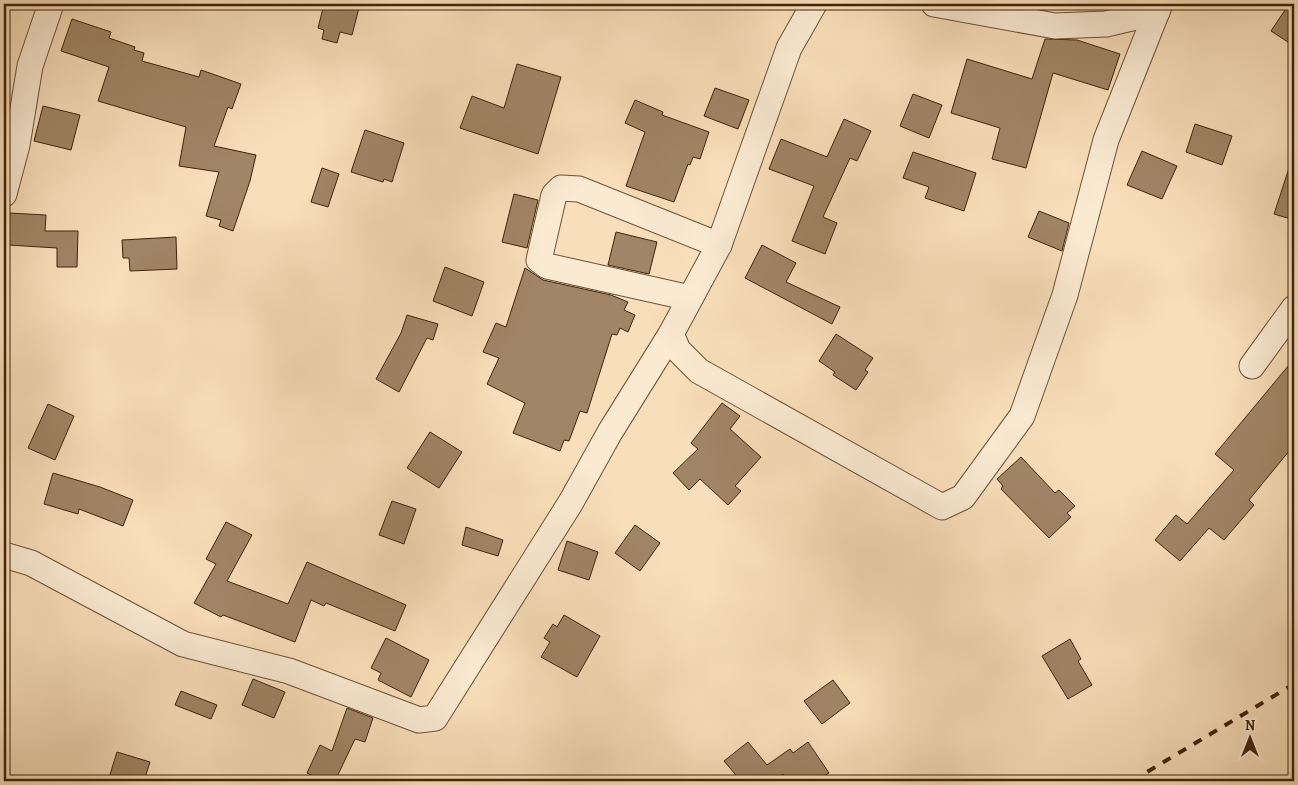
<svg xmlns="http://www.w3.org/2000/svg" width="1298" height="785" viewBox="0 0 1298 785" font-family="Alegreya,serif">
  <rect width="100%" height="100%" fill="#f8deba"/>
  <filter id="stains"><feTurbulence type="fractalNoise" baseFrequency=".004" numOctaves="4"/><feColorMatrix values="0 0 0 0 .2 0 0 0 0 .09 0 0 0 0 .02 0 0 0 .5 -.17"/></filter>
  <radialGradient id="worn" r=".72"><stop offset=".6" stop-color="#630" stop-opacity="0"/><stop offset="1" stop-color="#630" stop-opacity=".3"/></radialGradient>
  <g fill="#a08566" stroke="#40240b">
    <path d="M 324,4 L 360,4 L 352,35 L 340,32 L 337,43 L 322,39 L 324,30 L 318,28 Z"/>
    <path d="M 1289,4 L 1294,4 L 1294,46 L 1271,31 Z"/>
    <path d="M 72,19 L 111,32 L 109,38 L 135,47 L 134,50 L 144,53 L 142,61 L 199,77 L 201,70 L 241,84 L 232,109 L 228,107 L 214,146 L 256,155 L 250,181 L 233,231 L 219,226 L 221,220 L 206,216 L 219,172 L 179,166 L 186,127 L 98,101 L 109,67 L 61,51 Z"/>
    <path d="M 1045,39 L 1077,40 L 1120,54 L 1108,90 L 1053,73 L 1026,168 L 992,159 L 1000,128 L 951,113 L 967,59 L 1032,79 Z"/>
    <path d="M 517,64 L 561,77 L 538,154 L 460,128 L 472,96 L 504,108 Z"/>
    <path d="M 715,88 L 749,100 L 738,129 L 704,116 Z"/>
    <path d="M 913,94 L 942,105 L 929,138 L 900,126 Z"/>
    <path d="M 635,100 L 663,112 L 662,115 L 709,132 L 700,159 L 693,157 L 690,165 L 688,164 L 674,202 L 626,186 L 645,132 L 625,123 Z"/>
    <path d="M 43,106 L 80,115 L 71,150 L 34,141 Z"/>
    <path d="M 844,119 L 871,131 L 857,161 L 850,158 L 823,217 L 837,223 L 825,254 L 792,241 L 814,186 L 769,169 L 781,139 L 827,157 Z"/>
    <path d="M 1195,124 L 1232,136 L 1222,165 L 1186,152 Z"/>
    <path d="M 365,130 L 404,143 L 392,182 L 384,179 L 383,182 L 351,172 Z"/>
    <path d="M 1142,151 L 1177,166 L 1162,199 L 1127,185 Z"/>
    <path d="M 913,152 L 976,173 L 964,211 L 925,198 L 929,187 L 903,178 Z"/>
    <path d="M 1291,162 L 1294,163 L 1294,220 L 1274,214 Z"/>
    <path d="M 322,168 L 339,174 L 328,207 L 311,202 Z"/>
    <path d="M 514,194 L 538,200 L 527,248 L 502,242 Z"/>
    <path d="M 1039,211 L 1069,223 L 1062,251 L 1028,237 Z"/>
    <path d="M 9,213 L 46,215 L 45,231 L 78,231 L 77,267 L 57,267 L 57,248 L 8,245 Z"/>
    <path d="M 616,232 L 657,242 L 649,274 L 608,265 Z"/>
    <path d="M 176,237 L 177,269 L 130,271 L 129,258 L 123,258 L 122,240 Z"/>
    <path d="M 762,245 L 796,263 L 786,282 L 840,307 L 832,324 L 745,278 Z"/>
    <path d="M 445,267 L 484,282 L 472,316 L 433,301 Z"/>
    <path d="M 525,268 L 543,280 L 611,295 L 628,302 L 624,310 L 635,315 L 628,332 L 620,328 L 617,335 L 612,334 L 587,413 L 580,411 L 569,441 L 564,440 L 560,451 L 513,433 L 525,403 L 487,384 L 499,358 L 483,352 L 496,323 L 506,327 Z"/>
    <path d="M 407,315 L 438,324 L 433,340 L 427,338 L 399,392 L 376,379 L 401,333 Z"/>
    <path d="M 836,334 L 873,358 L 865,370 L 868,372 L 856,390 L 833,375 L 835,372 L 819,361 Z"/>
    <path d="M 1294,359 L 1294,445 L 1249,500 L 1254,505 L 1224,540 L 1209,528 L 1180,561 L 1155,540 L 1176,515 L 1187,524 L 1234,470 L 1215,454 Z"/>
    <path d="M 722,403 L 740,416 L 730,429 L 761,457 L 735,486 L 741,491 L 728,505 L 700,479 L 689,490 L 673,473 L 698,449 L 691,443 Z"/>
    <path d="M 48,404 L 74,416 L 55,460 L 28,448 Z"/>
    <path d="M 430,432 L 462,452 L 439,488 L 407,468 Z"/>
    <path d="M 1021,457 L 1055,493 L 1059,490 L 1075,506 L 1067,513 L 1071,517 L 1049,538 L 1001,489 L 1003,486 L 997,479 Z"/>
    <path d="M 53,473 L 100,487 L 133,500 L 123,526 L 79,509 L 78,514 L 44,504 Z"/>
    <path d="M 392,501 L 416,509 L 404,544 L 379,535 Z"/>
    <path d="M 226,522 L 252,535 L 227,581 L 288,604 L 307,562 L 406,605 L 395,631 L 326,603 L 324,606 L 311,600 L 295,642 L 223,615 L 221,617 L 194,603 L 216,564 L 206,559 Z"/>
    <path d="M 635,525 L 660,543 L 640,571 L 615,553 Z"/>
    <path d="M 466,527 L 503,540 L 498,556 L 462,545 Z"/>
    <path d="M 567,541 L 598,552 L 589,580 L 558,570 Z"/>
    <path d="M 564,615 L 600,636 L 577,677 L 541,657 L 550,642 L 544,638 L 553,624 L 557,627 Z"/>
    <path d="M 386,638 L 429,660 L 411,697 L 378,680 L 381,673 L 371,668 Z"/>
    <path d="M 1070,639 L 1081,659 L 1078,661 L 1092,685 L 1068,699 L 1042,656 Z"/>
    <path d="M 253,679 L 285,692 L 274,718 L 242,705 Z"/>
    <path d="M 833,680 L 850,703 L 822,724 L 804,701 Z"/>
    <path d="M 181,691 L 217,705 L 211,719 L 175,705 Z"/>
    <path d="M 347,708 L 373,718 L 365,742 L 355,739 L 335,781 L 322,781 L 307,773 L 320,745 L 332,751 Z"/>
    <path d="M 748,742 L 767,765 L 790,749 L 793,753 L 808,742 L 829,773 L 816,781 L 789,781 L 783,774 L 778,778 L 780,781 L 741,781 L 724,761 Z"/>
    <path d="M 117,752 L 150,762 L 144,781 L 108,781 Z"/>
  </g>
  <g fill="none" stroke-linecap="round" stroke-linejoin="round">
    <defs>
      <g id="minor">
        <path d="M 814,4 L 789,48 L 719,245 L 671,334 L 678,350 L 699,371 L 942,507 L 963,497 L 1022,416 L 1065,295 L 1106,140 L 1160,4"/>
        <path d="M 934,4 L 1055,26 L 1106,24 L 1157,12"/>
        <path d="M 4,194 L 17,145 L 30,66 L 51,4"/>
        <path d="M 690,298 L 547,266 L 539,260 L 554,195 L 561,188 L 579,189 L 719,245"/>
        <path d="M 1252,366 L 1294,308"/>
        <path d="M 4,555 L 31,563 L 183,644 L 289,671 L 419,720 L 435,718 L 571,502 L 610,432 L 671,334"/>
      </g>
    </defs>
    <use href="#minor" stroke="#6e5237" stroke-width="27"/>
    <use href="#minor" stroke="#faead2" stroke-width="25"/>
    <path stroke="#40240b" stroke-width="4" stroke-dasharray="9 9" stroke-linecap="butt" d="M 1132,781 L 1294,684"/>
  </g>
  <rect width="1298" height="785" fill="none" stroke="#f8deba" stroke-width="20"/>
  <rect x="5" y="5" width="1288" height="775" fill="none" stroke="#40240b" stroke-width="2.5"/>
  <rect x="10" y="10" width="1278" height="765" fill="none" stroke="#40240b"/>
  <g transform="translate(1250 738)" stroke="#faead2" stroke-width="4" paint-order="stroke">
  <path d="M0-4L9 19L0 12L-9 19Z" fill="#40240b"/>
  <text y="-8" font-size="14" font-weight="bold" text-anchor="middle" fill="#40240b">N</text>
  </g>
  <rect width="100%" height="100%" filter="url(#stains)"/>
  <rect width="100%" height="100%" fill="url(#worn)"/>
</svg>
